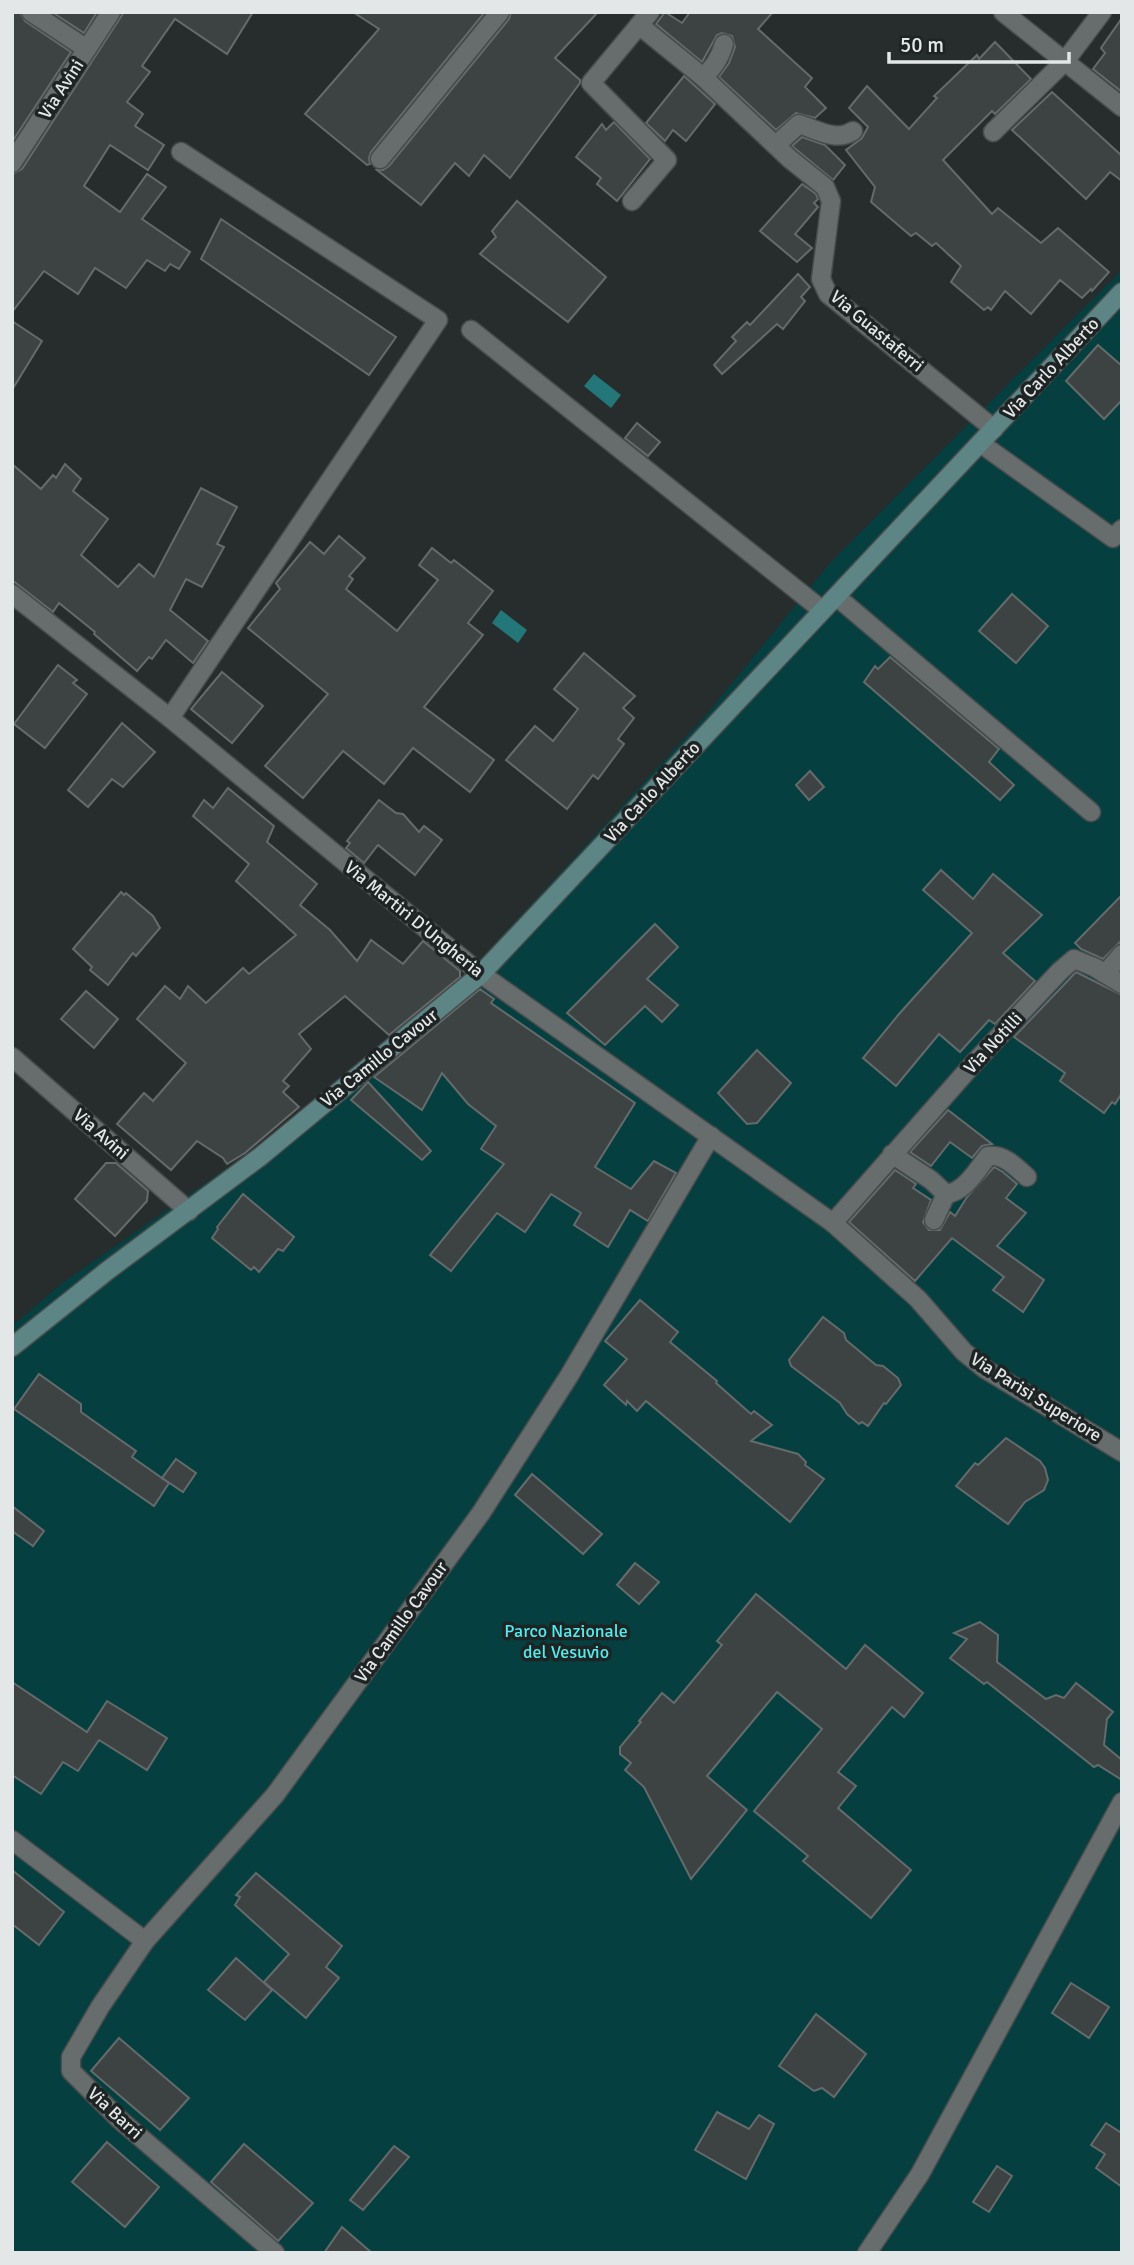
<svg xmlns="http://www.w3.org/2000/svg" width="1134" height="2265" viewBox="0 0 1134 2265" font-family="Signika,sans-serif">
  <rect width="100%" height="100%" fill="#272d2d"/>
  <path fill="#053f40" d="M 1122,270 L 1122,2253 L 12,2253 L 12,1326 L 64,1282 L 264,1142 L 339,1101 L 463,978 L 706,715 L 831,562 Z"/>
  <g fill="#247779">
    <path d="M 594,374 L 621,395 L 611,408 L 584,386 Z"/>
    <path d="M 501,610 L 527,630 L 518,643 L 492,623 Z"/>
  </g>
  <g fill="#3d4343" stroke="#646b6a" stroke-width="2">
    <path d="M 12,12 L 20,12 L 25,21 L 71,52 L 12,142 Z"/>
    <path d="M 52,12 L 97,12 L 84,33 Z"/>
    <path d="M 124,12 L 253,12 L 227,54 L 175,19 L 142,66 L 150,72 L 127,102 L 143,114 L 135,126 L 164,145 L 148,170 L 110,145 L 84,186 L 120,212 L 147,174 L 166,187 L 142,219 L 190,252 L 179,269 L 170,264 L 165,271 L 147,260 L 126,288 L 95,268 L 78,294 L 44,271 L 12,312 L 12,174 L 22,169 Z"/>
    <path d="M 353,12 L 485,12 L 371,152 L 369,158 L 370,164 L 367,165 L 305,114 L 379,29 Z"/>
    <path d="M 511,12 L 598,12 L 555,58 L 580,80 L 580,83 L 510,178 L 484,155 L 469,176 L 455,163 L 421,205 L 377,170 L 383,170 L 389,166 L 509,19 Z"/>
    <path d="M 665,12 L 682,23 L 690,12 L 773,12 L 758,29 L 812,78 L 805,87 L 826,108 L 815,118 L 796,113 L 776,130 L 719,77 L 729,63 L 735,47 L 732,36 L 722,33 L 717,35 L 702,62 L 656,24 Z"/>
    <path d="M 1122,18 L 1122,92 L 1093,69 L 1105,53 L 1101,48 Z"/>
    <path d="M 995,42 L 1031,79 L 995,114 L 992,111 L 943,160 L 992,214 L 998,208 L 1041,243 L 1058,228 L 1109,272 L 1092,291 L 1091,289 L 1082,298 L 1060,280 L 1031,314 L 1005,291 L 991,310 L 988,307 L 984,310 L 951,282 L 961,266 L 936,243 L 932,246 L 916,233 L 911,236 L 871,202 L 875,187 L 846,150 L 862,138 L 868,127 L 849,108 L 867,86 L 909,129 L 937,98 L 934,96 L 977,55 L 979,59 Z"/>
    <path d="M 684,76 L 715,104 L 686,141 L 673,130 L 665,141 L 646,123 Z"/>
    <path d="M 1052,92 L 1122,156 L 1122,181 L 1110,172 L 1086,199 L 1012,130 Z"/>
    <path d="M 614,122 L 650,159 L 617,201 L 597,184 L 601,178 L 576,157 L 602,124 L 606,130 Z"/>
    <path d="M 802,137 L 825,145 L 845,165 L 833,180 L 792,146 Z"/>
    <path d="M 802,184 L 816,194 L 818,199 L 814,203 L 818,207 L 795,234 L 812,248 L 797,262 L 760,231 Z"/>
    <path d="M 517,201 L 606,277 L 568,322 L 480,254 L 496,237 L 492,231 Z"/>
    <path d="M 221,219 L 396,337 L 369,375 L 201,259 Z"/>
    <path d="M 798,274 L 810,287 L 801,297 L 805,301 L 783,329 L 777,324 L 722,374 L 714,365 L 736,341 L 732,337 L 747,322 L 750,325 Z"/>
    <path d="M 12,321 L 42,341 L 12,390 Z"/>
    <path d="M 1098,345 L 1122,366 L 1122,400 L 1104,419 L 1066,381 Z"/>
    <path d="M 637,423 L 660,442 L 648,456 L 625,438 Z"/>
    <path d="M 12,464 L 41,489 L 53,475 L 56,478 L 65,464 L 81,479 L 73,491 L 108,519 L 81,555 L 118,587 L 139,564 L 154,577 L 201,488 L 237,507 L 217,544 L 224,547 L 202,587 L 186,579 L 170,610 L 208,641 L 193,663 L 166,640 L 152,659 L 149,657 L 137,671 L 94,634 L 95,632 L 59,603 L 53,612 L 12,580 Z"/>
    <path d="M 339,536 L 365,558 L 349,576 L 353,579 L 346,589 L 397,631 L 438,580 L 419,565 L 432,548 L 451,563 L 454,560 L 493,591 L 468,623 L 483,635 L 424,707 L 494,760 L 470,792 L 413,748 L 384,784 L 343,751 L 303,798 L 265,766 L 328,694 L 248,628 L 280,589 L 276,583 L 310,542 L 324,554 Z"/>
    <path d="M 1012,594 L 1048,626 L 1016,663 L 979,631 Z"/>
    <path d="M 584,653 L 635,696 L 623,708 L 634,718 L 618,739 L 624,744 L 598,779 L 593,775 L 567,809 L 506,760 L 535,726 L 553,741 L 578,709 L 554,689 Z"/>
    <path d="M 890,657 L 999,749 L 989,762 L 1014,785 L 1000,800 L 864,682 L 875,666 L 878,669 Z"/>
    <path d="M 58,665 L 77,680 L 73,683 L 87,694 L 45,748 L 14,724 Z"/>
    <path d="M 222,672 L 263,706 L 232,743 L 191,709 Z"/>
    <path d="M 122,723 L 155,752 L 123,787 L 112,779 L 88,807 L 68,790 Z"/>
    <path d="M 810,771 L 824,787 L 809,800 L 796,785 Z"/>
    <path d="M 228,788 L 274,826 L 267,842 L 317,884 L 300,905 L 330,930 L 357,961 L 371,940 L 403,964 L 423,941 L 460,971 L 460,977 L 389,1035 L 345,996 L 299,1034 L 311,1049 L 283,1081 L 289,1086 L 283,1092 L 299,1107 L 245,1153 L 227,1164 L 223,1158 L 197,1141 L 171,1170 L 117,1124 L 144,1093 L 153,1101 L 186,1063 L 137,1019 L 165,986 L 180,999 L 188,986 L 206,1003 L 243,968 L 249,974 L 296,935 L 236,881 L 249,864 L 193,816 L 204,800 L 213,808 Z"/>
    <path d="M 379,800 L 396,813 L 403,814 L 419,832 L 424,826 L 442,840 L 415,875 L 378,845 L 364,863 L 346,848 L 350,843 L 347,841 Z"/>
    <path d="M 941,870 L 973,899 L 993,874 L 1042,915 L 1003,953 L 1035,981 L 995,1024 L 989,1020 L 960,1052 L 939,1034 L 896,1086 L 863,1058 L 899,1014 L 972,933 L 923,890 Z"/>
    <path d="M 121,892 L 124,895 L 126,893 L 153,916 L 160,928 L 136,956 L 133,953 L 108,985 L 90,970 L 92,967 L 73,949 Z"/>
    <path d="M 1122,895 L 1122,940 L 1103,959 L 1081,949 L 1075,943 Z"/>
    <path d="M 655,924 L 678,947 L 647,979 L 678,1005 L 662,1022 L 645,1006 L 605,1045 L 567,1013 Z"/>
    <path d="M 1076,972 L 1122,995 L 1122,1093 L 1115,1104 L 1112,1102 L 1104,1113 L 1060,1081 L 1065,1073 L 1014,1037 Z"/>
    <path d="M 480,989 L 494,999 L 491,1003 L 635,1103 L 595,1167 L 631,1189 L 654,1161 L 676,1173 L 648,1221 L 630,1210 L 608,1247 L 574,1225 L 581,1213 L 551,1194 L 525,1232 L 497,1213 L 451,1271 L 430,1255 L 504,1164 L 481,1149 L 496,1126 L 468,1104 L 442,1073 L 422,1110 L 374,1077 Z"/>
    <path d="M 86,991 L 118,1019 L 94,1048 L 61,1019 Z"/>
    <path d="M 757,1050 L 791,1083 L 757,1123 L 747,1124 L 718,1093 Z"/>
    <path d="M 368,1082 L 431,1151 L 422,1160 L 351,1100 Z"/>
    <path d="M 948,1110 L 992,1144 L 982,1146 L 972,1158 L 950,1142 L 931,1166 L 910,1152 Z"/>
    <path d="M 106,1163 L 116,1163 L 148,1191 L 147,1201 L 115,1236 L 75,1199 Z"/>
    <path d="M 994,1167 L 1003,1172 L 1017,1184 L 1006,1198 L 1026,1213 L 997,1246 L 1044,1280 L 1023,1312 L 993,1290 L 1004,1277 L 952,1238 L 915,1281 L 849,1222 L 895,1170 L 916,1184 L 913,1188 L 931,1200 L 923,1222 L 929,1230 L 940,1230 L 950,1212 L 955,1216 L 967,1197 Z"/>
    <path d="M 243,1194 L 294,1237 L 283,1251 L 278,1249 L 259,1272 L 254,1267 L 251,1270 L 212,1238 L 218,1229 L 217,1227 Z"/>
    <path d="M 640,1300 L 678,1332 L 670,1342 L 717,1381 L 716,1383 L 751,1414 L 754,1411 L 772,1425 L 751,1441 L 798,1454 L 806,1462 L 805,1465 L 824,1479 L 790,1522 L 646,1401 L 637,1411 L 627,1401 L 626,1405 L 604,1385 L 627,1359 L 605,1341 Z"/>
    <path d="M 823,1317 L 844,1333 L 846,1340 L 876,1365 L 883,1366 L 898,1378 L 901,1385 L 886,1404 L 884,1403 L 868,1426 L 862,1422 L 859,1424 L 847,1414 L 840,1403 L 791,1366 L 789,1360 Z"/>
    <path d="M 39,1374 L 81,1404 L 81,1412 L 136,1451 L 132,1457 L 169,1483 L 154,1506 L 14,1409 Z"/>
    <path d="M 1006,1438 L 1040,1461 L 1045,1468 L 1048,1480 L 1044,1490 L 1025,1502 L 1008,1524 L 956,1486 L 975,1463 L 978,1465 Z"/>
    <path d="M 176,1459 L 196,1473 L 183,1492 L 162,1478 Z"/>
    <path d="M 532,1474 L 602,1534 L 583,1554 L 515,1495 Z"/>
    <path d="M 12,1506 L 44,1531 L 33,1546 L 12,1531 Z"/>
    <path d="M 635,1563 L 659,1582 L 639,1604 L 617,1585 Z"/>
    <path d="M 756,1594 L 846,1669 L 865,1645 L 923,1693 L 904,1717 L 892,1707 L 838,1772 L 856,1786 L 838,1808 L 911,1870 L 871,1918 L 803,1861 L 808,1856 L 754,1811 L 822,1729 L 777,1692 L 707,1776 L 747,1810 L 691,1879 L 644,1787 L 625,1770 L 631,1763 L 620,1754 L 620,1747 L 641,1722 L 639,1721 L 662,1693 L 674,1703 L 722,1645 L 717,1641 Z"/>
    <path d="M 980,1622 L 998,1635 L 997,1662 L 1046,1699 L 1056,1695 L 1064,1698 L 1076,1683 L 1113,1712 L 1107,1719 L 1104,1745 L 1122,1760 L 1122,1780 L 1098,1765 L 1094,1767 L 987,1682 L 984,1684 L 950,1658 L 967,1639 L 954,1633 Z"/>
    <path d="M 12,1682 L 87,1732 L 107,1701 L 167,1738 L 147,1770 L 99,1740 L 78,1771 L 63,1762 L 41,1794 L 12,1775 Z"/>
    <path d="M 12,1870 L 64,1912 L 39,1945 L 12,1924 Z"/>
    <path d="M 256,1873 L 342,1946 L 326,1967 L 339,1978 L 306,2018 L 264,1982 L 289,1954 L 235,1905 L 240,1897 L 236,1895 Z"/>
    <path d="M 236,1958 L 272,1990 L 245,2020 L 208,1990 Z"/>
    <path d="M 1071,1983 L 1109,2007 L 1089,2038 L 1052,2013 Z"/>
    <path d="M 816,2014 L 866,2054 L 834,2097 L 822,2088 L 814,2091 L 779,2066 Z"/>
    <path d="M 119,2038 L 189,2098 L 160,2130 L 91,2071 Z"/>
    <path d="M 717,2112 L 749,2129 L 759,2115 L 774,2124 L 746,2179 L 695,2150 Z"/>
    <path d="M 1106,2123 L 1120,2132 L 1122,2130 L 1122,2187 L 1096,2168 L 1105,2154 L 1091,2145 Z"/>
    <path d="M 107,2142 L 159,2187 L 125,2227 L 72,2182 Z"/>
    <path d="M 244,2144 L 313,2203 L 278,2241 L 211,2182 Z"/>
    <path d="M 394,2146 L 409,2157 L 363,2210 L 350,2200 Z"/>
    <path d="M 997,2166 L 1012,2176 L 989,2212 L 973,2202 Z"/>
    <path d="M 342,2227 L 372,2253 L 324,2253 Z"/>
  </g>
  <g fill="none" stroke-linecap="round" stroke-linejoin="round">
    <defs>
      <g id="street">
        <path d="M 31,12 L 87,49"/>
        <path d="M 1003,12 L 1122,107"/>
        <path d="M 639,25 L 703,77 L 790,159 L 825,187 L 831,201 L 821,279 L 828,294 L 994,429"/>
        <path d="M 703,77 C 714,68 720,58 724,44"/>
        <path d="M 993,132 L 1065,61 L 1102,12"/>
        <path d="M 776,145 L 799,124 C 817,130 837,142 853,131"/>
        <path d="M 380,159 L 500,12"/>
        <path d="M 12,163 L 111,12"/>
        <path d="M 632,201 L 667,160 L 591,83 L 650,12"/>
        <path d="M 471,330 L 822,610"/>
        <path d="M 980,443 L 1113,538 L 1122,529"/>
        <path d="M 12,594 L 170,718 L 481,974 L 833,1223 L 918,1299 L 964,1352 L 985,1369 L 1122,1452"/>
        <path d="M 837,597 L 1091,812"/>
        <path d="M 170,718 L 438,320 L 181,152"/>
        <path d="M 1105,974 L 1122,954"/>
        <path d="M 12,1057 L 189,1211"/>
        <path d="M 892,1154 L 931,1180 L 946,1194 C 965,1192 977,1170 988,1156 C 1004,1154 1016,1167 1027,1177"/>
        <path d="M 934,1220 L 946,1194"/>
        <path d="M 833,1223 L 973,1064 L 1060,971 L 1074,959 L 1094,967 L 1122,984"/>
        <path d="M 12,1840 L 145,1941 L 275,1795 L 481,1513 L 569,1376 L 711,1136"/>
        <path d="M 145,1941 L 100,2007 L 71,2057 L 71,2071 L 119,2119 L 275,2253"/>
        <path d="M 867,2253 L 920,2174 L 1122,1802"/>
      </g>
      <path id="secondary" d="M 12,1347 L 107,1271 L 261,1156 L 481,974 L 1122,292"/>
    </defs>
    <use href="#street" stroke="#474c4c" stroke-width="21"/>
    <use href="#secondary" stroke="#474c4c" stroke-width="21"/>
    <use href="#street" stroke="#676d6d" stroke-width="18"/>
    <use href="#secondary" stroke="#5d8586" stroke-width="18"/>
  </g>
  <g text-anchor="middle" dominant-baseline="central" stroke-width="7" stroke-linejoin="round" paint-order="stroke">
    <g font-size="18" fill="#e4e7e7" stroke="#1e2323">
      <text transform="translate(61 89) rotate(-57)">Via Avini</text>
      <text transform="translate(877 331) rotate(40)">Via Guastaferri</text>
      <text transform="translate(1051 368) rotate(-47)">Via Carlo Alberto</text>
      <text transform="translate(652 792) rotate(-47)">Via Carlo Alberto</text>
      <text transform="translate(414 919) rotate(39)">Via Martiri D'Ungheria</text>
      <text transform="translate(993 1043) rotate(-47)">Via Notilli</text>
      <text transform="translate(379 1058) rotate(-39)">Via Camillo Cavour</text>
      <text transform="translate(101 1134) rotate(41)">Via Avini</text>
      <text transform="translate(1036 1397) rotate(32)">Via Parisi Superiore</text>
      <text transform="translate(401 1622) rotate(-54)">Via Camillo Cavour</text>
      <text transform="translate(115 2113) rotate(43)">Via Barri</text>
    </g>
    <g font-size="18" fill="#51ebed" stroke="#1e2323">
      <text x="566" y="1631">Parco Nazionale<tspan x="566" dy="21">del Vesuvio</tspan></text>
    </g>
  </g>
  <rect width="1134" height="2265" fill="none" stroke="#e4e7e7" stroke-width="28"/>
  <path d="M889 52v10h180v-10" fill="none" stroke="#e4e7e7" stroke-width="3.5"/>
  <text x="900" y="52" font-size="21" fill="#e4e7e7" stroke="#1e2323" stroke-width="5" paint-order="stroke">50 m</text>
</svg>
